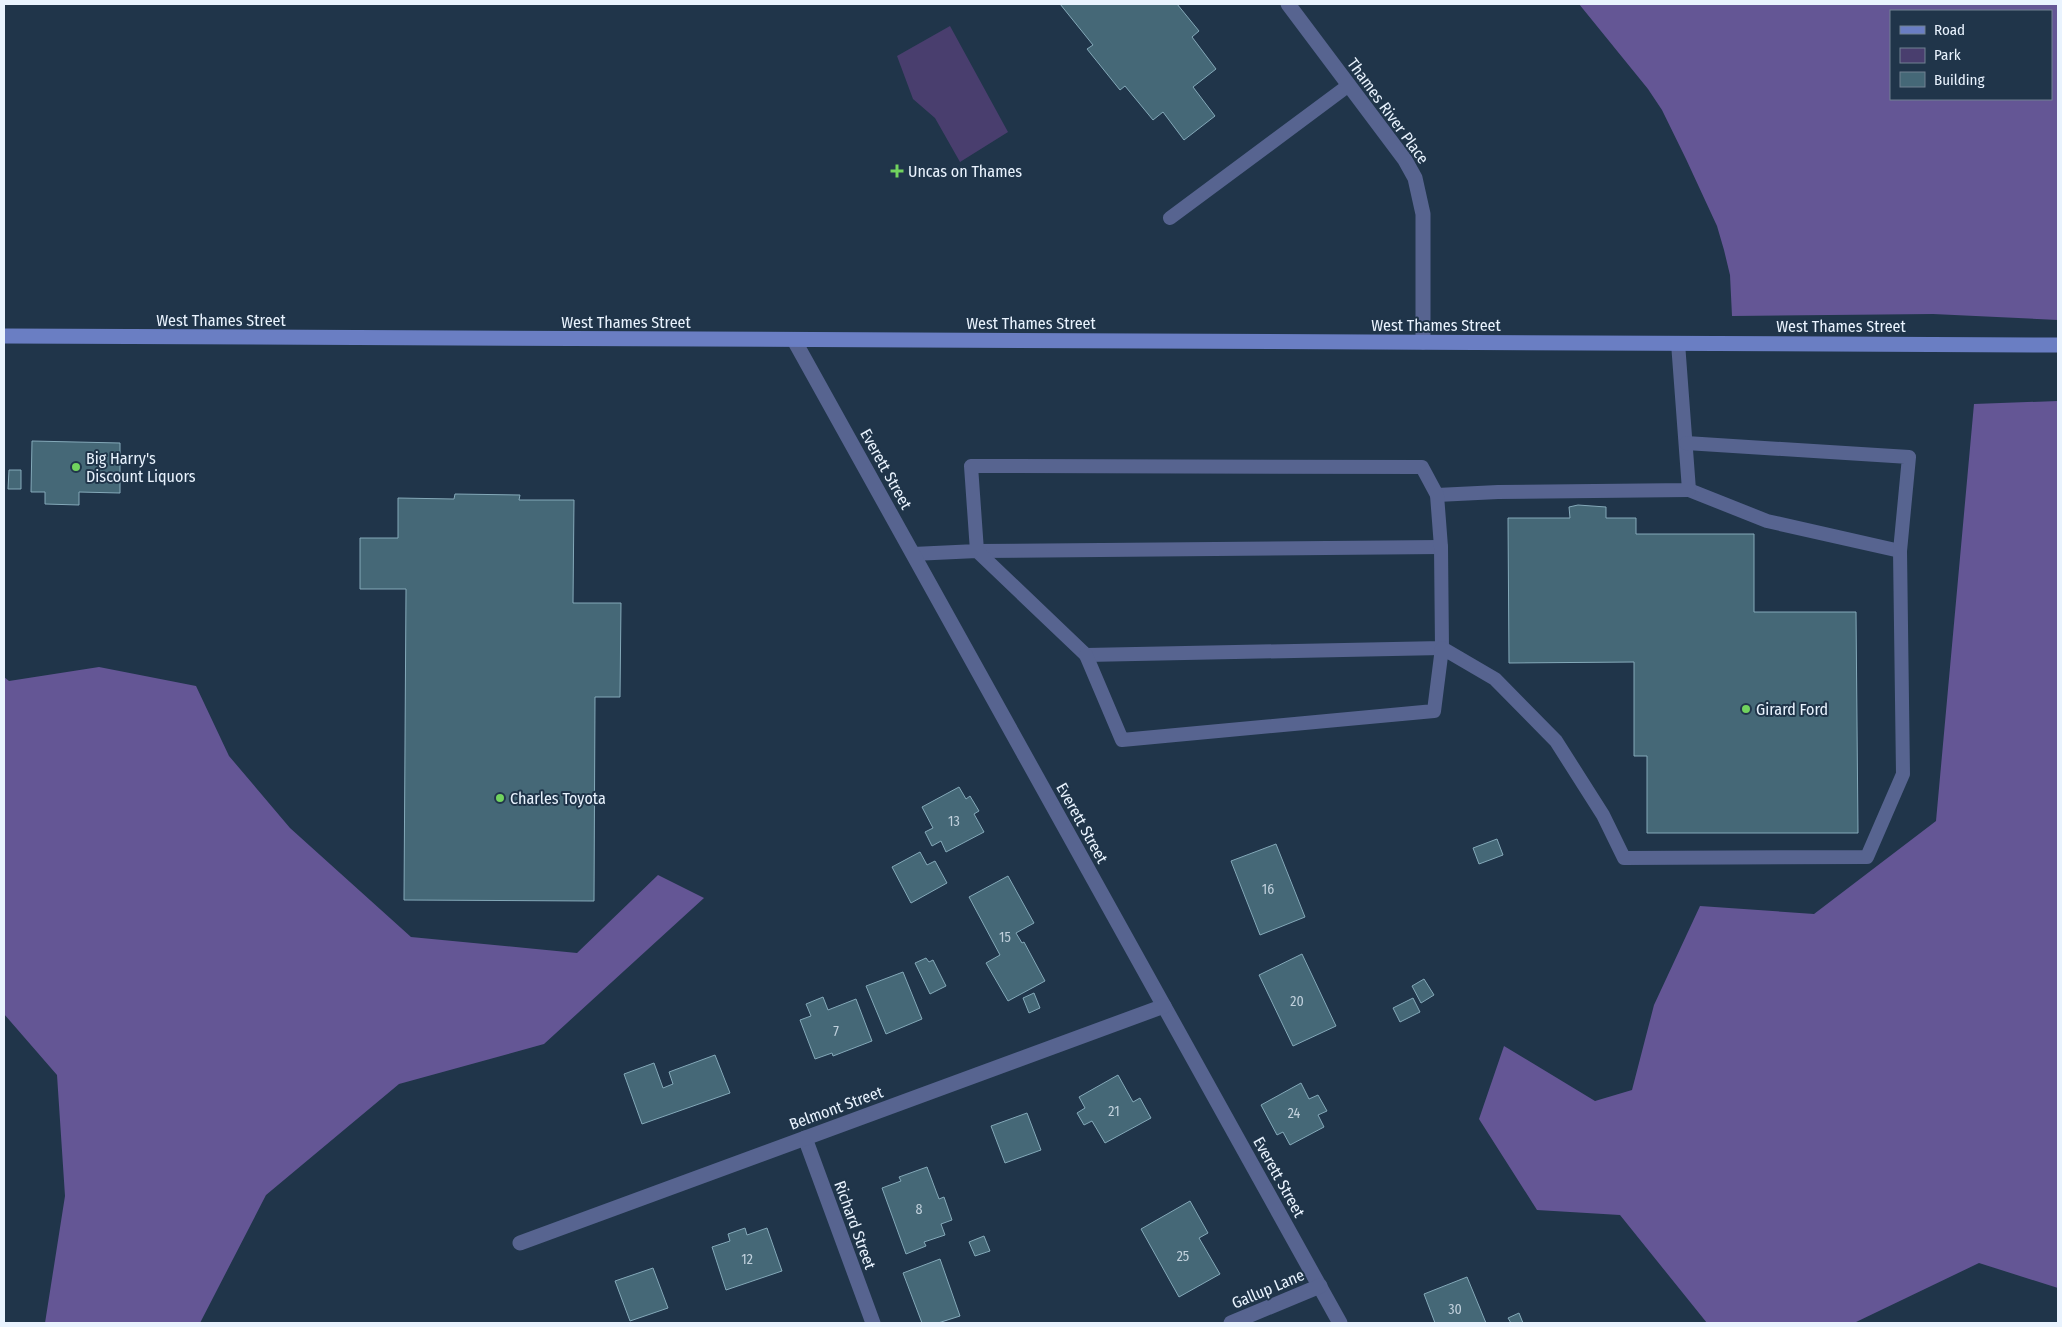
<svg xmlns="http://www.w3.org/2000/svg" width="2062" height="1327" viewBox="0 0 2062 1327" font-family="'Fira Sans Condensed',sans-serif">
  <rect width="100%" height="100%" fill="#20354a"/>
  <path fill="#493e6e" d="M 950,26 L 1008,132 L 960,162 L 935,118 L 913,99 L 897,56 Z"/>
  <g fill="#645695" fill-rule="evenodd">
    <path d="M 1579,4 L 2058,4 L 2058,320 L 1933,314 L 1732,316 L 1730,275 L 1724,250 L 1717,226 L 1686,159 L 1662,110 L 1648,89 ZM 1891,11 L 2051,11 L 2051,99 L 1891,99 Z"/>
    <path d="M 2058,401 L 2058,1288 L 1979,1263 L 1854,1323 L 1707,1323 L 1620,1215 L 1537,1210 L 1479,1119 L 1504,1046 L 1595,1101 L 1632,1090 L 1654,1005 L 1700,906 L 1814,914 L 1936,821 L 1974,404 Z"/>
    <path d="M 99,667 L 196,686 L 229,756 L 290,828 L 411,937 L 577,953 L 658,875 L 704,898 L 544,1044 L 399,1084 L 266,1195 L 200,1323 L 45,1323 L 65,1196 L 57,1075 L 4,1014 L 4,677 L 9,681 Z"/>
  </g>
  <g fill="#456877" stroke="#84a9b9">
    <path d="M 1060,4 L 1177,4 L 1199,31 L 1192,37 L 1216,69 L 1193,87 L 1215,116 L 1184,140 L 1163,112 L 1153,120 L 1125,86 L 1120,90 L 1087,49 L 1093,45 Z"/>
    <path d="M 32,441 L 120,443 L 120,493 L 79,492 L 79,505 L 45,504 L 45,492 L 31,492 Z"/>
    <path d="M 9,470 L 21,470 L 21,489 L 8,489 Z"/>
    <path d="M 455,494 L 520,495 L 519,500 L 574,500 L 573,603 L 621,603 L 620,697 L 595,697 L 594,901 L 404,900 L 406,589 L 360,589 L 360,538 L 398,538 L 398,498 L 454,499 Z"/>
    <path d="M 1578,505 L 1606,507 L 1606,518 L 1636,518 L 1636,534 L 1754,534 L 1754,612 L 1856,612 L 1858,833 L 1647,833 L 1647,756 L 1634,756 L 1634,662 L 1509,663 L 1508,518 L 1570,518 L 1569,507 Z"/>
    <path d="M 959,787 L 966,799 L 970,796 L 979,811 L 974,814 L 984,832 L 946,852 L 941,841 L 932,846 L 925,832 L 933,828 L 922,807 Z"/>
    <path d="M 1497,839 L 1503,855 L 1479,864 L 1473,848 Z"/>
    <path d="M 1276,844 L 1305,917 L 1260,935 L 1231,861 Z"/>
    <path d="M 920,852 L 927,865 L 935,861 L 947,883 L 911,903 L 892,867 Z"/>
    <path d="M 1008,876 L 1034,923 L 1016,933 L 1022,943 L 1024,942 L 1045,981 L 1008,1001 L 986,963 L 1000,955 L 969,897 Z"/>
    <path d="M 1302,954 L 1336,1026 L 1293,1046 L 1259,975 Z"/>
    <path d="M 926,958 L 929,962 L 933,960 L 946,986 L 930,994 L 915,963 Z"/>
    <path d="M 903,972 L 922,1019 L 886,1034 L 866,986 Z"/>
    <path d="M 1424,979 L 1434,995 L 1421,1003 L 1412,986 Z"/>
    <path d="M 1034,993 L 1040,1008 L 1029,1013 L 1023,998 Z"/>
    <path d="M 823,997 L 828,1010 L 856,999 L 872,1041 L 833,1056 L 832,1053 L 815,1059 L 800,1020 L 811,1016 L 806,1004 Z"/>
    <path d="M 1413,998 L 1420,1012 L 1400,1022 L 1393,1008 Z"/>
    <path d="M 715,1055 L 730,1093 L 642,1124 L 624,1074 L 654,1063 L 663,1088 L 673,1084 L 669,1072 Z"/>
    <path d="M 1118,1075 L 1133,1102 L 1140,1098 L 1151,1118 L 1105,1143 L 1092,1121 L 1084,1125 L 1077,1113 L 1085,1108 L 1079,1097 Z"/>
    <path d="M 1301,1083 L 1309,1099 L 1318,1095 L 1327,1111 L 1318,1115 L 1324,1127 L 1290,1145 L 1283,1132 L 1277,1135 L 1261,1105 Z"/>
    <path d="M 1027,1113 L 1041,1150 L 1005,1163 L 991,1126 Z"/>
    <path d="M 927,1167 L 939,1199 L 944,1197 L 952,1220 L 941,1224 L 945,1235 L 924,1242 L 926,1246 L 906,1254 L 882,1188 L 901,1181 L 899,1177 Z"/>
    <path d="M 1190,1201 L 1208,1233 L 1199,1238 L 1220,1274 L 1179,1297 L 1141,1229 Z"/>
    <path d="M 745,1228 L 747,1235 L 767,1228 L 782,1271 L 726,1290 L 712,1247 L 730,1241 L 728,1234 Z"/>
    <path d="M 984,1236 L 990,1251 L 975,1256 L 969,1242 Z"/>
    <path d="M 940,1259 L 960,1316 L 938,1323 L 922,1323 L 903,1273 Z"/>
    <path d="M 653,1268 L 668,1308 L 630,1321 L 615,1281 Z"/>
    <path d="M 1467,1277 L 1486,1323 L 1435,1323 L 1424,1294 Z"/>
    <path d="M 1519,1313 L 1523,1323 L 1511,1323 L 1508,1318 Z"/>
  </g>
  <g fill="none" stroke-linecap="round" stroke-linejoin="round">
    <g stroke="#576490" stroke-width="14">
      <path d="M 1170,218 L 1349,85"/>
      <path d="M 1689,490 L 1767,521 L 1900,551"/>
      <path d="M 1437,495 L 1498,492 L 1689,490 L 1678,343"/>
      <path d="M 977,551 L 1441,547"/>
      <path d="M 913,554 L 977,551 L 971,466 L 1422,467 L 1437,495 L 1441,547 L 1442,648 L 1086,655 L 977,551"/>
      <path d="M 1086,655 L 1122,740 L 1434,711 L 1442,648 L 1495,679 L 1556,741 L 1603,815 L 1624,858 L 1867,857 L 1903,774 L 1900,551 L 1909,457 L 1686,443"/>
    </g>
    <g stroke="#576490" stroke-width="15">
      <path d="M 1288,4 L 1405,160 L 1415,178 L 1423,214 L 1423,342"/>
      <path d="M 794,340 L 1340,1323"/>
      <path d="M 805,1138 L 873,1323"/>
      <path d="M 520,1243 L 1164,1006"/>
      <path d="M 1231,1323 L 1320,1286"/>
    </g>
    <path stroke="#6a7ec3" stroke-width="15" d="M 4,336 L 2058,345"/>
  </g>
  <g fill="#71d35e" stroke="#20354a" stroke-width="2">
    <path d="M894.5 163.5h5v5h5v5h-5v5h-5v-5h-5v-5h5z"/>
    <circle cx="76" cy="467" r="5"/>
    <circle cx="1746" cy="709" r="5"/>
    <circle cx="500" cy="798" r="5"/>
  </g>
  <g text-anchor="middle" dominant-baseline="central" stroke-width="4" stroke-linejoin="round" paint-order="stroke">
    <g font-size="14" fill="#c0d0dc">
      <text x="954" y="821">13</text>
      <text x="1268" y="889">16</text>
      <text x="1005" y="937">15</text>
      <text x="1297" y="1001">20</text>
      <text x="836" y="1031">7</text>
      <text x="1114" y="1111">21</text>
      <text x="1294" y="1113">24</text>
      <text x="919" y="1209">8</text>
      <text x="1183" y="1256">25</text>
      <text x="747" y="1259">12</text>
      <text x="1455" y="1309">30</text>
    </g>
    <g font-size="16" fill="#e9f3fe" stroke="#20354a">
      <text transform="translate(1388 111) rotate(54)">Thames River Place</text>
      <text x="221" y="320">West Thames Street</text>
      <text x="626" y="322">West Thames Street</text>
      <text x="1031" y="323">West Thames Street</text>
      <text x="1436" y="325">West Thames Street</text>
      <text x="1841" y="326">West Thames Street</text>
      <text transform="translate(886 469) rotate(61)">Everett Street</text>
      <text transform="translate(1082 823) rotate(61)">Everett Street</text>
      <text transform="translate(836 1108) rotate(-20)">Belmont Street</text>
      <text transform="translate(1279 1177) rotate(61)">Everett Street</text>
      <text transform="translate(855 1225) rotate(70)">Richard Street</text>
      <text transform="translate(1268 1289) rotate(-23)">Gallup Lane</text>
    </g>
    <g font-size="16" fill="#e9f3fe" stroke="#20354a" text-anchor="start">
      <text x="908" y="171">Uncas on Thames</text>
      <text x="86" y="458">Big Harry's<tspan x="86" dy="18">Discount Liquors</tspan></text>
      <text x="1756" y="709">Girard Ford</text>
      <text x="510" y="798">Charles Toyota</text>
    </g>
  </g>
  <rect width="2062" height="1327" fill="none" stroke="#e9f3fe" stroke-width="10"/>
  <rect x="1890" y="10" width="162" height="90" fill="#20354a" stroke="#708192"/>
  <rect x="1900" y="26" width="25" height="8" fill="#6a7ec3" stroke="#708192"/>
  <text x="1934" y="35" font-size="15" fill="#e9f3fe">Road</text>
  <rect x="1900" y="48" width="25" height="15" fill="#493e6e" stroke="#708192"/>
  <text x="1934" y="60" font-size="15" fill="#e9f3fe">Park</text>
  <rect x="1900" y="72" width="25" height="15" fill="#456877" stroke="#708192"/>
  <text x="1934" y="85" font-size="15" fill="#e9f3fe">Building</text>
</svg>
